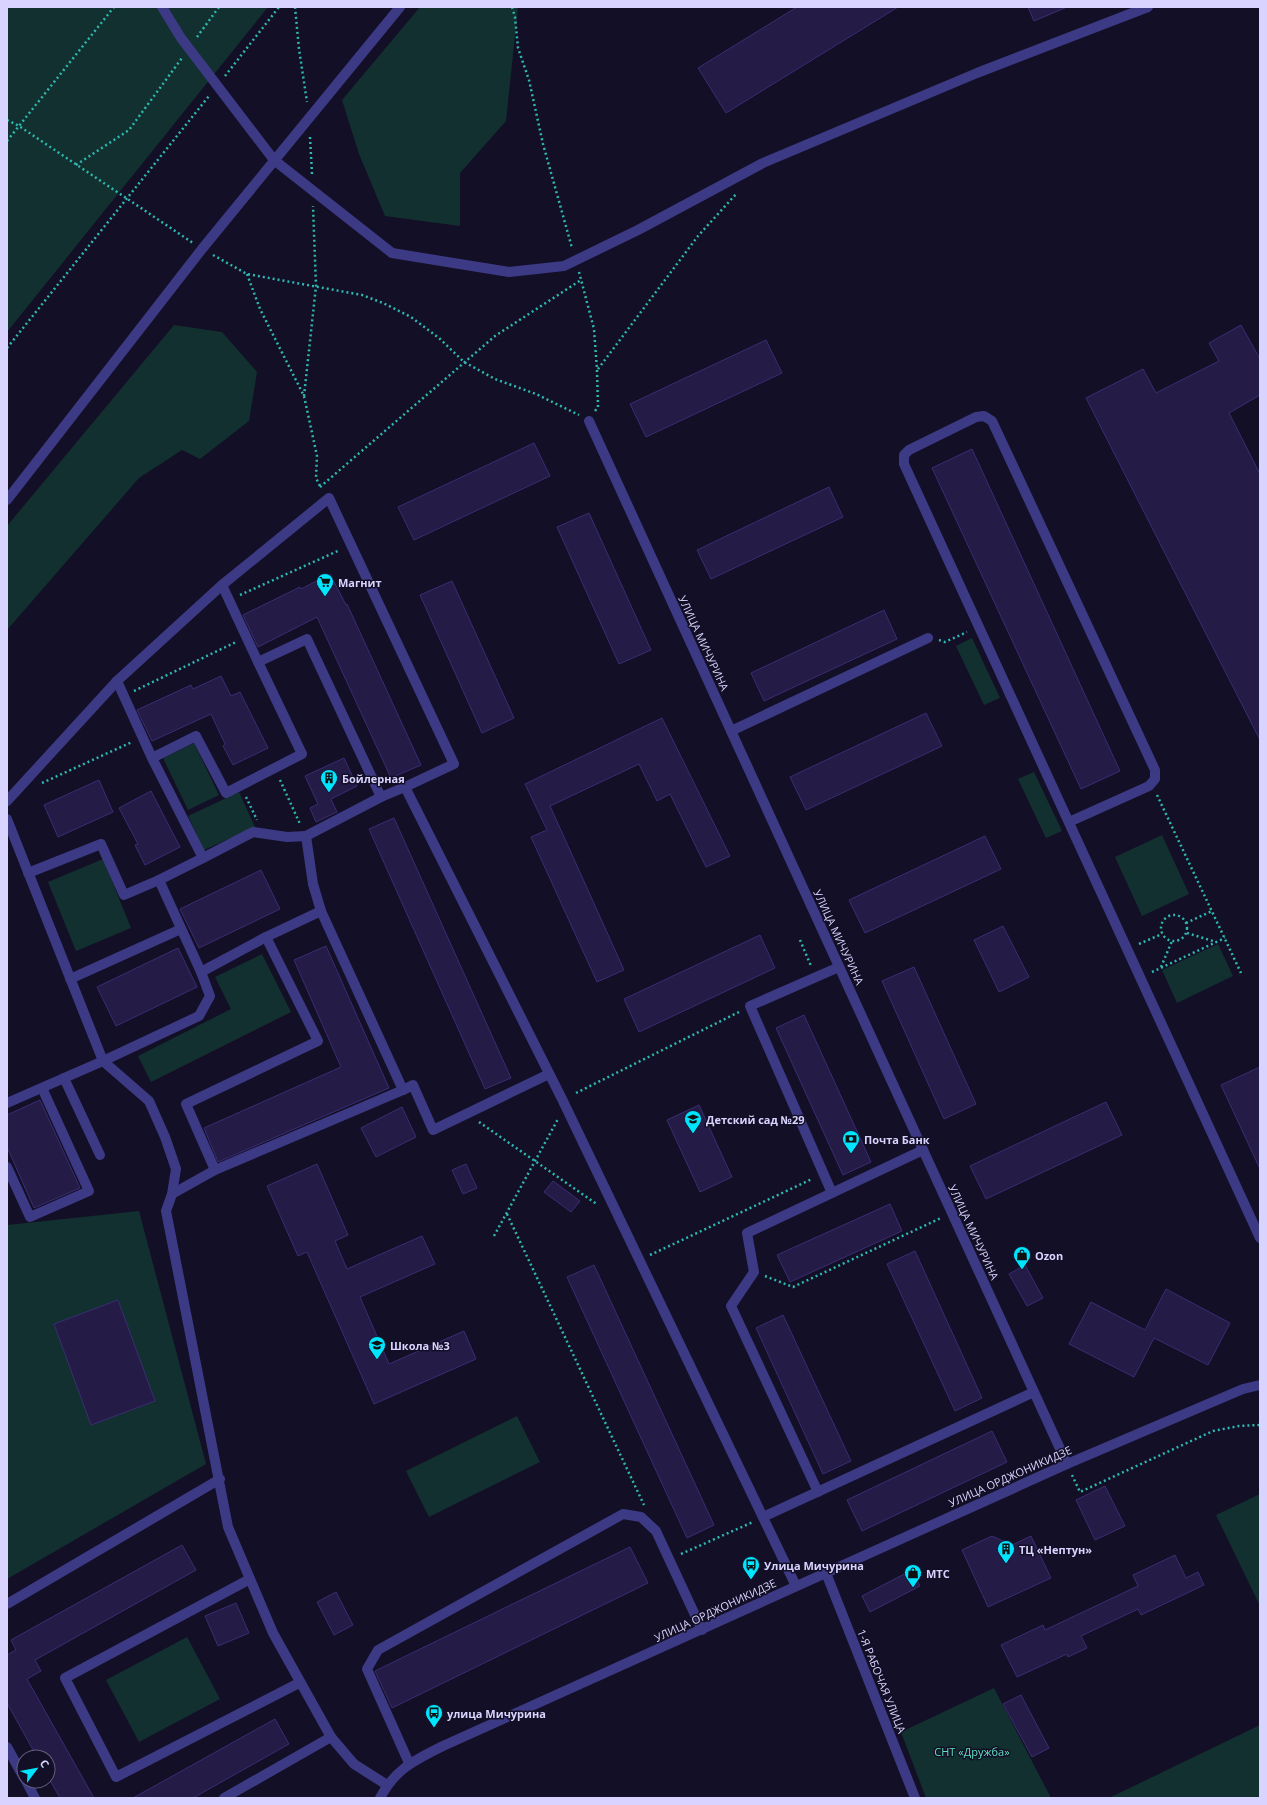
<svg xmlns="http://www.w3.org/2000/svg" width="1267" height="1805" viewBox="0 0 1267 1805" font-family="'Open Sans',sans-serif">
  <rect width="100%" height="100%" fill="#130f26"/>
  <g fill="#12302f">
    <path d="M 7,7 L 268,7 L 7,332 Z"/>
    <path d="M 420,7 L 518,7 L 506,121 L 460,173 L 460,226 L 385,216 L 359,154 L 342,100 Z"/>
    <path d="M 174,325 L 222,332 L 257,372 L 249,421 L 200,459 L 182,450 L 139,478 L 7,630 L 7,526 Z"/>
    <path d="M 972,638 L 1000,698 L 984,705 L 956,646 Z"/>
    <path d="M 194,743 L 219,795 L 188,810 L 163,758 Z"/>
    <path d="M 1034,772 L 1062,831 L 1046,838 L 1018,779 Z"/>
    <path d="M 239,792 L 255,827 L 204,850 L 188,816 Z"/>
    <path d="M 1162,835 L 1189,894 L 1142,916 L 1115,857 Z"/>
    <path d="M 103,859 L 131,928 L 76,951 L 48,882 Z"/>
    <path d="M 1218,944 L 1233,976 L 1177,1003 L 1162,970 Z"/>
    <path d="M 262,954 L 291,1012 L 151,1082 L 138,1056 L 231,1009 L 215,977 Z"/>
    <path d="M 139,1211 L 206,1464 L 7,1579 L 7,1225 Z"/>
    <path d="M 517,1416 L 540,1462 L 429,1517 L 406,1471 Z"/>
    <path d="M 1260,1494 L 1260,1606 L 1216,1515 Z"/>
    <path d="M 187,1637 L 220,1699 L 139,1742 L 106,1680 Z"/>
    <path d="M 994,1688 L 1051,1798 L 926,1798 L 901,1732 Z"/>
    <path d="M 1260,1725 L 1260,1798 L 1109,1798 Z"/>
  </g>
  <g fill="#241b47" stroke="#3b2d73">
    <path d="M 797,7 L 898,7 L 726,113 L 698,68 Z"/>
    <path d="M 1028,7 L 1067,7 L 1034,21 Z"/>
    <path d="M 1241,325 L 1260,359 L 1260,395 L 1229,413 L 1260,474 L 1260,740 L 1086,398 L 1143,369 L 1156,393 L 1219,361 L 1209,343 Z"/>
    <path d="M 766,340 L 782,373 L 646,437 L 630,404 Z"/>
    <path d="M 534,443 L 550,476 L 414,540 L 398,507 Z"/>
    <path d="M 972,449 L 1120,771 L 1081,789 L 932,468 Z"/>
    <path d="M 829,487 L 843,517 L 711,579 L 697,550 Z"/>
    <path d="M 589,513 L 651,650 L 619,664 L 557,527 Z"/>
    <path d="M 330,574 L 346,605 L 347,604 L 421,765 L 391,778 L 317,617 L 258,647 L 243,615 L 300,587 L 301,589 Z"/>
    <path d="M 452,581 L 514,718 L 482,733 L 420,595 Z"/>
    <path d="M 884,610 L 897,639 L 764,701 L 751,673 Z"/>
    <path d="M 221,676 L 231,696 L 240,692 L 268,748 L 233,765 L 223,746 L 225,744 L 211,714 L 152,741 L 137,710 L 191,685 L 193,689 Z"/>
    <path d="M 926,713 L 942,746 L 806,810 L 790,777 Z"/>
    <path d="M 662,718 L 730,856 L 706,867 L 670,794 L 657,801 L 639,764 L 550,806 L 624,970 L 597,982 L 531,837 L 547,830 L 525,784 Z"/>
    <path d="M 344,758 L 357,786 L 331,799 L 337,812 L 316,822 L 310,808 L 318,804 L 305,776 Z"/>
    <path d="M 99,780 L 113,812 L 58,837 L 44,805 Z"/>
    <path d="M 151,791 L 180,847 L 145,865 L 135,845 L 138,844 L 119,808 Z"/>
    <path d="M 394,818 L 511,1078 L 485,1089 L 369,829 Z"/>
    <path d="M 985,836 L 1001,869 L 865,933 L 849,900 Z"/>
    <path d="M 261,870 L 280,909 L 199,948 L 180,909 Z"/>
    <path d="M 1003,926 L 1029,977 L 999,992 L 974,940 Z"/>
    <path d="M 760,935 L 775,968 L 639,1032 L 624,999 Z"/>
    <path d="M 326,946 L 389,1088 L 218,1162 L 204,1128 L 341,1067 L 294,960 Z"/>
    <path d="M 178,948 L 197,987 L 116,1026 L 97,987 Z"/>
    <path d="M 914,967 L 976,1104 L 944,1119 L 882,981 Z"/>
    <path d="M 804,1015 L 871,1162 L 843,1175 L 776,1028 Z"/>
    <path d="M 1260,1067 L 1260,1169 L 1221,1085 Z"/>
    <path d="M 40,1100 L 80,1188 L 34,1208 L 7,1147 L 7,1115 Z"/>
    <path d="M 1106,1102 L 1122,1135 L 986,1199 L 970,1166 Z"/>
    <path d="M 699,1105 L 732,1177 L 700,1192 L 667,1120 Z"/>
    <path d="M 402,1107 L 416,1137 L 376,1157 L 361,1128 Z"/>
    <path d="M 317,1164 L 348,1235 L 335,1241 L 347,1269 L 422,1236 L 435,1264 L 360,1297 L 389,1364 L 464,1331 L 476,1359 L 374,1404 L 307,1252 L 298,1256 L 267,1186 Z"/>
    <path d="M 466,1164 L 477,1188 L 463,1194 L 452,1170 Z"/>
    <path d="M 553,1181 L 580,1201 L 571,1212 L 544,1192 Z"/>
    <path d="M 890,1204 L 902,1231 L 790,1282 L 777,1255 Z"/>
    <path d="M 915,1251 L 982,1398 L 955,1411 L 887,1264 Z"/>
    <path d="M 594,1265 L 714,1525 L 687,1538 L 567,1277 Z"/>
    <path d="M 1025,1265 L 1043,1298 L 1027,1306 L 1009,1274 Z"/>
    <path d="M 1166,1289 L 1230,1323 L 1208,1365 L 1154,1338 L 1134,1377 L 1069,1344 L 1091,1302 L 1145,1330 Z"/>
    <path d="M 118,1300 L 155,1401 L 91,1425 L 54,1324 Z"/>
    <path d="M 783,1315 L 851,1461 L 823,1474 L 756,1328 Z"/>
    <path d="M 992,1431 L 1007,1462 L 862,1531 L 847,1500 Z"/>
    <path d="M 1105,1486 L 1125,1526 L 1095,1540 L 1076,1500 Z"/>
    <path d="M 992,1536 L 1012,1545 L 1031,1536 L 1051,1578 L 988,1607 L 962,1550 Z"/>
    <path d="M 182,1545 L 196,1570 L 35,1660 L 41,1671 L 27,1679 L 94,1798 L 60,1798 L 48,1777 L 48,1757 L 37,1757 L 7,1703 L 7,1655 L 16,1650 L 11,1640 Z"/>
    <path d="M 630,1547 L 648,1583 L 392,1708 L 375,1671 Z"/>
    <path d="M 1175,1555 L 1186,1578 L 1198,1572 L 1204,1585 L 1141,1615 L 1138,1609 L 1081,1636 L 1087,1648 L 1068,1657 L 1067,1654 L 1017,1677 L 1001,1645 L 1043,1625 L 1045,1630 L 1138,1586 L 1133,1575 Z"/>
    <path d="M 912,1570 L 920,1586 L 870,1612 L 862,1596 Z"/>
    <path d="M 336,1592 L 353,1625 L 334,1635 L 317,1602 Z"/>
    <path d="M 236,1603 L 249,1633 L 218,1646 L 205,1616 Z"/>
    <path d="M 1021,1695 L 1049,1748 L 1032,1757 L 1003,1704 Z"/>
    <path d="M 275,1719 L 289,1744 L 193,1798 L 133,1798 Z"/>
  </g>
  <g fill="none" stroke-linecap="round" stroke-linejoin="round">
    <g stroke="#2fb8b0" stroke-width="2.5" stroke-dasharray="2 3" stroke-linecap="butt">
      <path d="M 295,7 L 299,49 L 307,102"/>
      <path d="M 512,7 L 515,17 L 518,48 L 529,80 L 543,144 L 572,248"/>
      <path d="M 197,37 L 219,7"/>
      <path d="M 225,76 L 279,7"/>
      <path d="M 7,120 L 19,126 L 193,243"/>
      <path d="M 310,137 L 312,174"/>
      <path d="M 7,141 L 114,7"/>
      <path d="M 76,165 L 129,130 L 182,58"/>
      <path d="M 213,255 L 247,274 L 362,295 L 383,303 L 411,317 L 439,338 L 464,362 L 495,379 L 536,394 L 579,415"/>
      <path d="M 579,272 L 594,329 L 597,370 L 598,407 L 595,411"/>
      <path d="M 247,274 L 260,309 L 304,396 L 317,456 L 316,478 L 321,488"/>
      <path d="M 7,348 L 209,96"/>
      <path d="M 598,369 L 698,236 L 737,193"/>
      <path d="M 304,396 L 316,286 L 313,206"/>
      <path d="M 320,487 L 495,336 L 581,280"/>
      <path d="M 240,595 L 340,550"/>
      <path d="M 939,640 L 945,642 L 967,632"/>
      <path d="M 134,691 L 236,642"/>
      <path d="M 280,780 L 300,824"/>
      <path d="M 42,783 L 132,742"/>
      <path d="M 1157,795 L 1241,973"/>
      <path d="M 246,797 L 257,820"/>
      <circle cx="1174" cy="928" r="13"/>
      <path d="M 1186,923 L 1212,911"/>
      <path d="M 1187,933 L 1216,942"/>
      <path d="M 800,940 L 811,966"/>
      <path d="M 1139,944 L 1162,934"/>
      <path d="M 1161,967 L 1172,941"/>
      <path d="M 1152,972 L 1225,938"/>
      <path d="M 576,1093 L 739,1012"/>
      <path d="M 479,1122 L 598,1205"/>
      <path d="M 507,1214 L 644,1505"/>
      <path d="M 494,1236 L 558,1119"/>
      <path d="M 650,1255 L 812,1179"/>
      <path d="M 765,1276 L 793,1287 L 941,1218"/>
      <path d="M 1072,1475 L 1080,1492 L 1213,1431 L 1239,1426 L 1260,1425"/>
      <path d="M 681,1554 L 753,1522"/>
    </g>
    <g stroke="#3d3a85" stroke-width="10">
      <path d="M 162,7 L 181,38 L 274,160 L 392,253 L 509,272 L 564,266 L 638,230 L 763,163 L 977,73 L 1148,7"/>
      <path d="M 589,421 L 1067,1464"/>
      <path d="M 7,500 L 202,249 L 400,7"/>
      <path d="M 222,585 L 258,662 L 307,639 L 381,797 L 405,787"/>
      <path d="M 117,681 L 152,758 L 196,736 L 226,793 L 302,754 L 258,662"/>
      <path d="M 731,731 L 928,638"/>
      <path d="M 152,758 L 203,858 L 159,880 L 201,972"/>
      <path d="M 7,801 L 117,681 L 222,585 L 329,498 L 454,764 L 405,787 L 562,1099 L 796,1586"/>
      <path d="M 7,819 L 103,1061 L 149,1101 L 165,1137 L 176,1169 L 172,1194 L 166,1211 L 228,1527 L 273,1633 L 331,1737 L 354,1764 L 387,1785"/>
      <path d="M 1069,822 L 1149,786 L 1155,779 L 1155,770 L 992,421 L 984,416 L 976,417 L 909,450 L 904,455 L 904,464 L 1260,1238"/>
      <path d="M 203,858 L 253,832 L 287,837 L 306,836"/>
      <path d="M 28,873 L 101,844 L 124,895 L 159,880"/>
      <path d="M 321,911 L 313,884 L 306,836 L 381,797"/>
      <path d="M 70,979 L 181,929"/>
      <path d="M 64,1078 L 100,1155"/>
      <path d="M 403,1090 L 413,1085 L 433,1130 L 549,1074"/>
      <path d="M 7,1103 L 103,1061 L 199,1016 L 210,996 L 201,972 L 266,937 L 321,911 L 403,1090 L 215,1170 L 172,1194"/>
      <path d="M 7,1167 L 30,1217 L 89,1191 L 42,1088"/>
      <path d="M 215,1170 L 186,1104 L 318,1041 L 266,937"/>
      <path d="M 832,1193 L 750,1006 L 839,967"/>
      <path d="M 818,1492 L 731,1306 L 754,1272 L 747,1233 L 923,1150"/>
      <path d="M 763,1517 L 1034,1392"/>
      <path d="M 826,1573 L 915,1798"/>
      <path d="M 250,1579 L 65,1678 L 116,1777 L 299,1683"/>
      <path d="M 7,1604 L 220,1479"/>
      <path d="M 7,1747 L 24,1778"/>
      <path d="M 409,1763 L 367,1669 L 378,1650 L 623,1514 L 641,1517 L 656,1531 L 702,1630"/>
      <path d="M 26,1781 L 35,1798"/>
      <path d="M 224,1798 L 331,1737"/>
      <path d="M 380,1798 C 395,1769 415,1760 443,1746 L 1067,1464 L 1243,1389 L 1260,1385"/>
    </g>
  </g>
  <defs>
    <symbol id="supermarket-pin" viewBox="-11 -11 22 30"><path d="M0 17L-7.5 6A9.5 9.5 0 1 1 7.5 6Z" fill="#00e5ff" stroke="#130f26"/><path d="M-6-5.5h2.5l.6 2H6L4.5 2H-2.5L-4.4-4H-6ZM-1.5 3.2a1.3 1.3 0 1 0 .1 0ZM3 3.2a1.3 1.3 0 1 0 .1 0Z" fill="#111"/></symbol>
    <symbol id="building-pin" viewBox="-11 -11 22 30"><path d="M0 17L-7.5 6A9.5 9.5 0 1 1 7.5 6Z" fill="#00e5ff" stroke="#130f26"/><path d="M-4-6H4V6H1V3H-1V6H-4ZM-2.5-4.3h1.7v1.8h-1.7ZM.8-4.3h1.7v1.8H.8ZM-2.5-1h1.7V.8h-1.7ZM.8-1h1.7V.8H.8Z" fill="#111"/></symbol>
    <symbol id="school-pin" viewBox="-11 -11 22 30"><path d="M0 17L-7.5 6A9.5 9.5 0 1 1 7.5 6Z" fill="#00e5ff" stroke="#130f26"/><path d="M0-5L7-2L0 1L-7-2ZM-4 1L0 2.5L4 1V4Q0 6-4 4Z" fill="#111"/></symbol>
    <symbol id="bank-pin" viewBox="-11 -11 22 30"><path d="M0 17L-7.5 6A9.5 9.5 0 1 1 7.5 6Z" fill="#00e5ff" stroke="#130f26"/><path d="M-6-4H6V4H-6ZM0-2.3a2.3 2.3 0 1 0 0 4.6a2.3 2.3 0 1 0 0-4.6Z" fill="#111"/></symbol>
    <symbol id="shop-pin" viewBox="-11 -11 22 30"><path d="M0 17L-7.5 6A9.5 9.5 0 1 1 7.5 6Z" fill="#00e5ff" stroke="#130f26"/><path d="M-5-2.5h2.3a2.7 3.5 0 0 1 5.4 0H5L5.5 6h-11ZM-1.5-2.5h3a1.5 2.3 0 0 0-3 0Z" fill="#111"/></symbol>
    <symbol id="bus-pin" viewBox="-11 -11 22 30"><path d="M0 17L-7.5 6A9.5 9.5 0 1 1 7.5 6Z" fill="#00e5ff" stroke="#130f26"/><path d="M-5-6H5V4H4V6H2V4H-2V6H-4V4H-5ZM-3.5-4V0h7V-4ZM-3.5 1.2v1.5H-2V1.2ZM2 1.2v1.5H3.5V1.2Z" fill="#111"/></symbol>
  </defs>
  <g fill-rule="evenodd">
    <use href="#supermarket-pin" x="315" y="572" width="20" height="27"/>
    <use href="#building-pin" x="319" y="768" width="20" height="27"/>
    <use href="#school-pin" x="683" y="1109" width="20" height="27"/>
    <use href="#bank-pin" x="841" y="1129" width="20" height="27"/>
    <use href="#shop-pin" x="1012" y="1245" width="20" height="27"/>
    <use href="#school-pin" x="367" y="1335" width="20" height="27"/>
    <use href="#building-pin" x="996" y="1539" width="20" height="27"/>
    <use href="#bus-pin" x="741" y="1555" width="20" height="27"/>
    <use href="#shop-pin" x="903" y="1563" width="20" height="27"/>
    <use href="#bus-pin" x="424" y="1703" width="20" height="27"/>
  </g>
  <g text-anchor="middle" dominant-baseline="central" stroke-width="3" stroke-linejoin="round" paint-order="stroke">
    <g font-size="11" font-weight="bold" fill="#d9d4ff" stroke="#130f26" text-anchor="start">
      <text x="338" y="582">Магнит</text>
      <text x="342" y="778">Бойлерная</text>
      <text x="706" y="1119">Детский сад №29</text>
      <text x="864" y="1139">Почта Банк</text>
      <text x="1035" y="1255">Ozon</text>
      <text x="390" y="1345">Школа №3</text>
      <text x="1019" y="1549">ТЦ «Нептун»</text>
      <text x="764" y="1565">Улица Мичурина</text>
      <text x="926" y="1573">МТС</text>
      <text x="447" y="1713">улица Мичурина</text>
    </g>
    <g font-size="11" fill="#d9d4ff" stroke="#130f26">
      <text transform="translate(704 643) rotate(65)">УЛИЦА МИЧУРИНА</text>
      <text transform="translate(839 937) rotate(65)">УЛИЦА МИЧУРИНА</text>
      <text transform="translate(974 1232) rotate(65)">УЛИЦА МИЧУРИНА</text>
      <text transform="translate(1010 1476) rotate(-24)">УЛИЦА ОРДЖОНИКИДЗЕ</text>
      <text transform="translate(715 1610) rotate(-25)">УЛИЦА ОРДЖОНИКИДЗЕ</text>
      <text transform="translate(882 1681) rotate(68)">1-Я РАБОЧАЯ УЛИЦА</text>
    </g>
    <g font-size="11" fill="#5fe0c0" stroke="#130f26">
      <text x="972" y="1751">СНТ «Дружба»</text>
    </g>
  </g>
  <rect width="1267" height="1805" fill="none" stroke="#d9d4ff" stroke-width="16"/>
  <g transform="translate(36 1769) rotate(58)"><circle r="19" fill="#130f26" stroke="#625e7d"/>
  <path d="M0-3L7 15L0 10L-7 15Z" fill="#00e5ff"/>
  <text y="-6" font-size="11" font-weight="bold" text-anchor="middle" fill="#d9d4ff">С</text>
  </g>
</svg>
